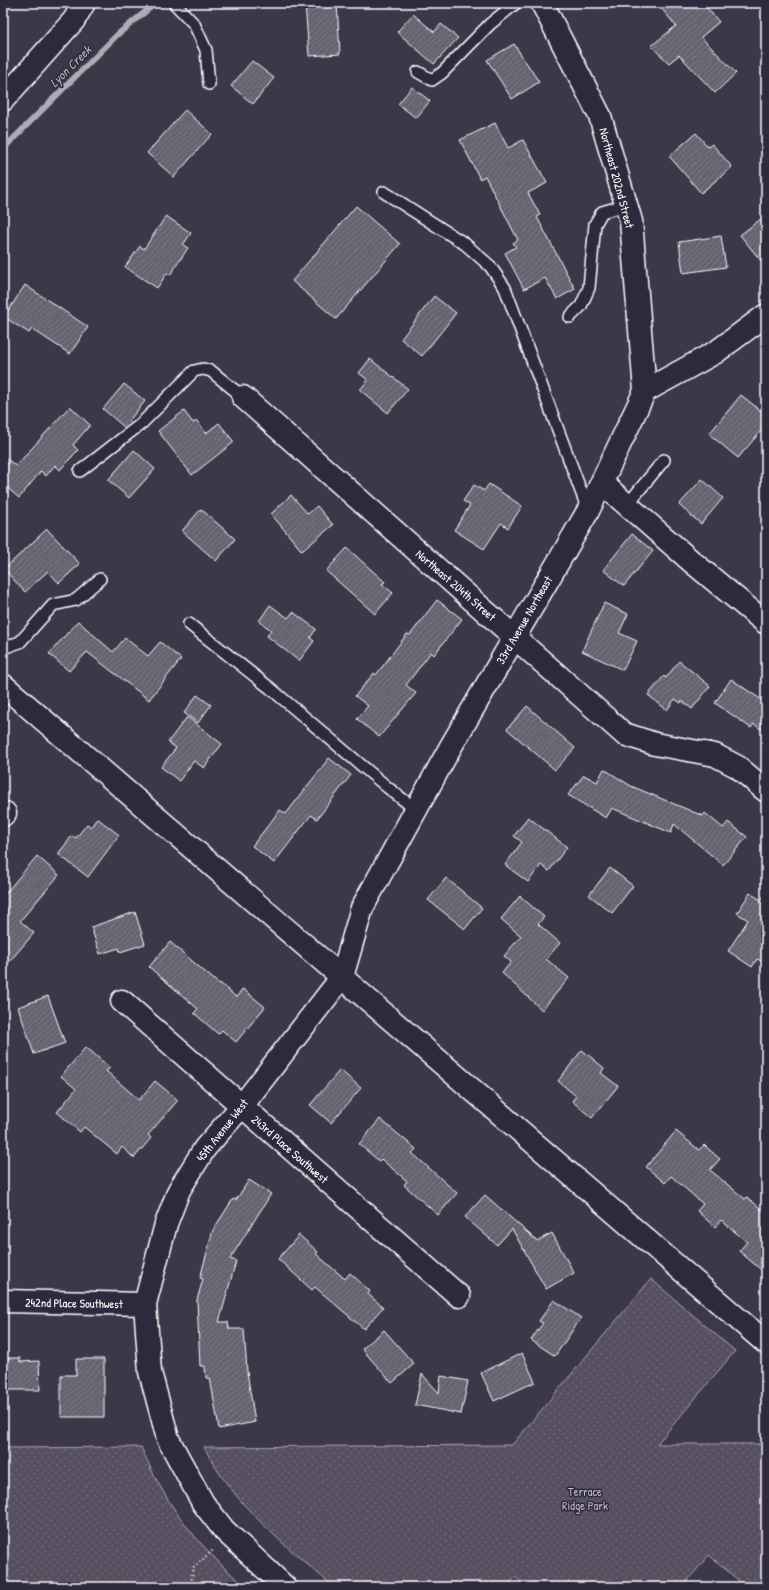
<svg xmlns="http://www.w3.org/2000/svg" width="769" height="1590" viewBox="0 0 769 1590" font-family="'Patrick Hand',sans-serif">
  <defs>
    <pattern id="green-dots" width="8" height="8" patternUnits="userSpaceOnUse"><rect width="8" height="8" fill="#555060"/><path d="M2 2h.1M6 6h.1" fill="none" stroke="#6e6a78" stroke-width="1.8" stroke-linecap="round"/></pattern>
    <pattern id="building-hatch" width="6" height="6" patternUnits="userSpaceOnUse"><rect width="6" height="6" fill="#666270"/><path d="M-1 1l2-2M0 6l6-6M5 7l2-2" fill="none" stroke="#7d7a85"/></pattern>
  </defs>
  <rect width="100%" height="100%" fill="#3c3749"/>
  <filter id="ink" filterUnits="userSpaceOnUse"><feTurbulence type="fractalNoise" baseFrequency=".025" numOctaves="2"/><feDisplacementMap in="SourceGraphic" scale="8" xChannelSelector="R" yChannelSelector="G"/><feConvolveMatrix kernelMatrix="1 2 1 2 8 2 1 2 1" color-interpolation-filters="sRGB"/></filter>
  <g filter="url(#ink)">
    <g fill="url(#green-dots)" stroke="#aaa8b0">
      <path d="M 651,1279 L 735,1351 L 657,1444 L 766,1444 L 766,1587 L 746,1587 L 709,1555 L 682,1587 L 527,1587 L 515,1577 L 507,1587 L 334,1587 C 285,1545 234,1506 204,1447 L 512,1445 Z"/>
      <path d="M 141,1447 C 147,1460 153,1474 160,1486 C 182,1526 212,1558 246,1587 L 3,1587 L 3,1448 Z"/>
    </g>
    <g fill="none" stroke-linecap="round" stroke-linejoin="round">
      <path stroke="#afadb4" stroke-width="6" d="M 3,149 L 118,34 L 156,3"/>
    </g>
    <g fill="url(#building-hatch)" stroke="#fff">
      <path d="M 305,3 L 337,3 L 340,54 L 309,56 Z"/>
      <path d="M 657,3 L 703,3 L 719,22 L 701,37 L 736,73 L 715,93 L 679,55 L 669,63 L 651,46 L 676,26 Z"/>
      <path d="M 413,14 L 434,32 L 441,24 L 458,38 L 434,64 L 397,32 Z"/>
      <path d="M 514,44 L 539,82 L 512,99 L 487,60 Z"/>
      <path d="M 252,61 L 274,78 L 253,104 L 231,86 Z"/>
      <path d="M 412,87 L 430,101 L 416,118 L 398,104 Z"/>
      <path d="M 185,110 L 212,134 L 174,177 L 147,153 Z"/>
      <path d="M 495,123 L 508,148 L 523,140 L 547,183 L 528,193 L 540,215 L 537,217 L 575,289 L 557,299 L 545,278 L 524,289 L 505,253 L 516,247 L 513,243 L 518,240 L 485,176 L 480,179 L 460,140 Z"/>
      <path d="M 696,133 L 708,147 L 712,144 L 732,167 L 701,193 L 669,156 Z"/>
      <path d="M 356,206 L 400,244 L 336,319 L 292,281 Z"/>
      <path d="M 766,215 L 766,267 L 740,235 Z"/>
      <path d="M 166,216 L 191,233 L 183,245 L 188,248 L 170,275 L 167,273 L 157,288 L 125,267 L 140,246 L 144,249 Z"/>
      <path d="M 721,236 L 726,267 L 683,273 L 679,242 Z"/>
      <path d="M 25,285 L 88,327 L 70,354 L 32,329 L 29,333 L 4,317 Z"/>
      <path d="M 434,296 L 456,313 L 422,356 L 401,339 Z"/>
      <path d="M 370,359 L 408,389 L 388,413 L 360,390 L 368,380 L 359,373 Z"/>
      <path d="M 124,384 L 145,401 L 124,427 L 103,409 Z"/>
      <path d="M 741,395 L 766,415 L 766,425 L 738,458 L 709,434 Z"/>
      <path d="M 70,406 L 90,425 L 73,445 L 78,450 L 60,470 L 55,465 L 46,476 L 41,471 L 19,498 L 3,484 L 3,456 L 16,466 Z"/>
      <path d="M 184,411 L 193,423 L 197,421 L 206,433 L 219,423 L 234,442 L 192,475 L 158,431 Z"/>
      <path d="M 134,450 L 155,469 L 129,498 L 108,480 Z"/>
      <path d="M 702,479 L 723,498 L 701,524 L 679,505 Z"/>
      <path d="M 489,484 L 522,506 L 508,528 L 501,523 L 484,549 L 454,530 L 470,505 L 463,501 L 474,485 L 484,491 Z"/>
      <path d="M 291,495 L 308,514 L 317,506 L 333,525 L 302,551 L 271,514 Z"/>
      <path d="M 201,509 L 235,539 L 216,561 L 182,531 Z"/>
      <path d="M 47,529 L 80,564 L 59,583 L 48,571 L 25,592 L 4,569 Z"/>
      <path d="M 632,534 L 653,551 L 624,586 L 603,570 Z"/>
      <path d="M 347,548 L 385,582 L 382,584 L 393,593 L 375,614 L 326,571 Z"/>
      <path d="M 437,600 L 462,619 L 434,655 L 431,652 L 406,685 L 416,693 L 379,737 L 357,719 L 368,706 L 355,696 L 374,673 L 376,675 L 407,634 L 410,635 Z"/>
      <path d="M 604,603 L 628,614 L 619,633 L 637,641 L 623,670 L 582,651 Z"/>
      <path d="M 270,605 L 288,618 L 293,612 L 316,629 L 310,638 L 314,641 L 299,661 L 267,636 L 271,630 L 259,621 Z"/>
      <path d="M 78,621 L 113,652 L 125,638 L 148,656 L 160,642 L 181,659 L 149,700 L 87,652 L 69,671 L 49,654 Z"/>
      <path d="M 679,661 L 710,686 L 692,709 L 682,701 L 681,703 L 675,699 L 667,710 L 648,695 L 664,676 L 666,678 Z"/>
      <path d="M 731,679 L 766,703 L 766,733 L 754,724 L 751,728 L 715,703 Z"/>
      <path d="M 197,695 L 211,705 L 198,723 L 184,713 Z"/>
      <path d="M 527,706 L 575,748 L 555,770 L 507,729 Z"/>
      <path d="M 187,717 L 222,744 L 204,768 L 194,761 L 179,781 L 161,767 L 176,748 L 168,742 Z"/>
      <path d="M 329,758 L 351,775 L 317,819 L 311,815 L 274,863 L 252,846 L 280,810 L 286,814 Z"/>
      <path d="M 604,769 L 631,786 L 703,816 L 705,813 L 723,828 L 728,822 L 747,837 L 723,865 L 674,824 L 671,833 L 612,808 L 606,818 L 568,795 L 584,775 L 597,782 Z"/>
      <path d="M 528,817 L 567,847 L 549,871 L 541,865 L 528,882 L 505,865 L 522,842 L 514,836 Z"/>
      <path d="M 97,818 L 119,835 L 88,877 L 58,854 L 72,836 L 76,838 L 87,824 L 91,827 Z"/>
      <path d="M 37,856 L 59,875 L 20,921 L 34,933 L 3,969 L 3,896 Z"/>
      <path d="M 610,868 L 633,886 L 612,913 L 589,895 Z"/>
      <path d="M 446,878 L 482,908 L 465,929 L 428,900 Z"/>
      <path d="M 766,892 L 766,963 L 757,959 L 752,967 L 728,951 L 748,920 L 737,913 L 750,893 L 761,900 Z"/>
      <path d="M 520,896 L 544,917 L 538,924 L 560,943 L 546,959 L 569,978 L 542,1010 L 502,973 L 511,962 L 504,956 L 521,936 L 501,919 Z"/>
      <path d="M 135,912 L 145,944 L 120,952 L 119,948 L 100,954 L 91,927 Z"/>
      <path d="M 170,942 L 219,984 L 220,983 L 236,997 L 243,989 L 265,1007 L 236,1042 L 222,1030 L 218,1034 L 194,1013 L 198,1009 L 149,967 Z"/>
      <path d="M 48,996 L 65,1043 L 34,1054 L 18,1007 Z"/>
      <path d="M 86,1047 L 110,1068 L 106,1071 L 139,1100 L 155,1081 L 178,1100 L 148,1135 L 151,1138 L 134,1158 L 122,1147 L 117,1154 L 84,1127 L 80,1132 L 57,1112 L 76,1089 L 61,1076 Z"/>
      <path d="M 582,1050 L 604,1068 L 601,1073 L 618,1086 L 592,1118 L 572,1101 L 576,1096 L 558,1081 Z"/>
      <path d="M 340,1070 L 361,1088 L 331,1123 L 310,1105 Z"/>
      <path d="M 380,1119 L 416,1149 L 412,1153 L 457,1193 L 438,1215 L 404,1185 L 407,1181 L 381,1159 L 379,1161 L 359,1144 Z"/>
      <path d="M 676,1131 L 699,1150 L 704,1145 L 720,1159 L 710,1170 L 745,1199 L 747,1197 L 766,1213 L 766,1274 L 739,1251 L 747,1242 L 721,1220 L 715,1227 L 697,1211 L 703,1204 L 671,1176 L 665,1183 L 646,1167 Z"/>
      <path d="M 249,1180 L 271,1194 L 230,1259 L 236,1261 L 219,1322 L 228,1322 L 229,1329 L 244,1329 L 247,1372 L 255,1422 L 219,1429 L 210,1378 L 206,1378 L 205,1366 L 200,1366 L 197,1300 L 203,1279 L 200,1278 L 213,1230 L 233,1199 L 236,1200 Z"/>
      <path d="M 485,1195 L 537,1241 L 552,1233 L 574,1273 L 546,1289 L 512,1229 L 497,1245 L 465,1217 Z"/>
      <path d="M 299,1235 L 318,1252 L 316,1254 L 345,1279 L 350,1273 L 370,1291 L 368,1294 L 383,1307 L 364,1329 L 315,1287 L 312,1290 L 278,1259 Z"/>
      <path d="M 554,1300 L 581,1318 L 555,1356 L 531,1340 L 543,1323 L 539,1321 Z"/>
      <path d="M 384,1330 L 414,1364 L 392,1383 L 362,1349 Z"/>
      <path d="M 522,1353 L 535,1382 L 494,1401 L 481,1373 Z"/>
      <path d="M 3,1358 L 20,1358 L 20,1362 L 39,1361 L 40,1390 L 3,1390 Z"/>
      <path d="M 76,1359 L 104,1359 L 104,1417 L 61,1417 L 61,1375 L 76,1375 Z"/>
      <path d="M 422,1374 L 439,1393 L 441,1376 L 468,1381 L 461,1414 L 415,1405 Z"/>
    </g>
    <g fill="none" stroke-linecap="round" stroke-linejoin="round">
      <defs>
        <g id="service">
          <path d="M 174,3 L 194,24 L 206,50 L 209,84"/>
          <path d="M 418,72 L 432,80 L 442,73 L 490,24 L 516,3"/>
          <path d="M 384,192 L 465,244 L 490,266 L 505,288 L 588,510"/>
          <path d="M 570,317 L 581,306 L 589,288 L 595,224 L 602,212 L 626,205"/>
          <path d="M 80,471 L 141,424 L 194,371 L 203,369 L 211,371 L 243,397"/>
          <path d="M 627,505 L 664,460"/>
          <path d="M 189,624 L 270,688 L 387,787 L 415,809"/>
          <path d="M 3,648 L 20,642 L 53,605 L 76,600 L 100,579"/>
        </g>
        <g id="minor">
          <path d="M 542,3 L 600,116 L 631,221 L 645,391"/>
          <path d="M 243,397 L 624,734 L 655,744 L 715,755 L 738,767 L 766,791"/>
          <path d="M 602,483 L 691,561 L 766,623"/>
          <path d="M 3,815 L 5,813"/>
          <path d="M 122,1001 L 459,1296"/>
          <path d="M 3,1301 L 145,1304"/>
          <path d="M 285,1587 L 224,1530 L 203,1503 L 168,1439 L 150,1372 L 145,1304 L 166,1224 L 179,1190 L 205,1148 L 241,1107 L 342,977 L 362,908 L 450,748 L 588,511 L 645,391 L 716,352 L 766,315"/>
        </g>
        <path id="tertiary" d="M 3,100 L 74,20 L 84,3"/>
        <path id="secondary" d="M 3,685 L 766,1343"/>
      </defs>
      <use href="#service" stroke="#fff" stroke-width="14"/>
      <use href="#minor" stroke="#fff" stroke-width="25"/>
      <use href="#tertiary" stroke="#fff" stroke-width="25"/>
      <use href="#secondary" stroke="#fff" stroke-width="25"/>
      <path stroke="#fff" stroke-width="2.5" stroke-dasharray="1 3" stroke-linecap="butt" d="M 190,1587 L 194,1567 L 213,1550"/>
      <use href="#service" stroke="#2f2a3d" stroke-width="11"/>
      <use href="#minor" stroke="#2f2a3d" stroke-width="22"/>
      <use href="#tertiary" stroke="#2f2a3d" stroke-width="22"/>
      <use href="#secondary" stroke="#2f2a3d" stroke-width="22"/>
    </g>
  </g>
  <g text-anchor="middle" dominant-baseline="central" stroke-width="3" stroke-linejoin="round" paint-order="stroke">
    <g font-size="12" fill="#fff" stroke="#2f2a3d">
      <text transform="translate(617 178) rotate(75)">Northeast 202nd Street</text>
      <text transform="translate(456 585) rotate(41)">Northeast 204th Street</text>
      <text transform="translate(524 620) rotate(-60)">33rd Avenue Northeast</text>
      <text transform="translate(222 1130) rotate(-52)">45th Avenue West</text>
      <text transform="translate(290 1149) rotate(41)">243rd Place Southwest</text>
      <text transform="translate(74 1303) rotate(1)">242nd Place Southwest</text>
    </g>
    <g font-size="12" fill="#bbb9bf" stroke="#2f2a3d">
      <text x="585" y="1491">Terrace<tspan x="585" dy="14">Ridge Park</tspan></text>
    </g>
    <g font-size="13" font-style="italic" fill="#b5b4ba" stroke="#2f2a3d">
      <text transform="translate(70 66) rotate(-45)">Lyon Creek</text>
    </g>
  </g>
  <rect width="769" height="1590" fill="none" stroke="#2f2a3d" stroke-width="16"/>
  <rect x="8" y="8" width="753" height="1574" fill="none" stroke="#fff" stroke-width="1.5" filter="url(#ink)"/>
</svg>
